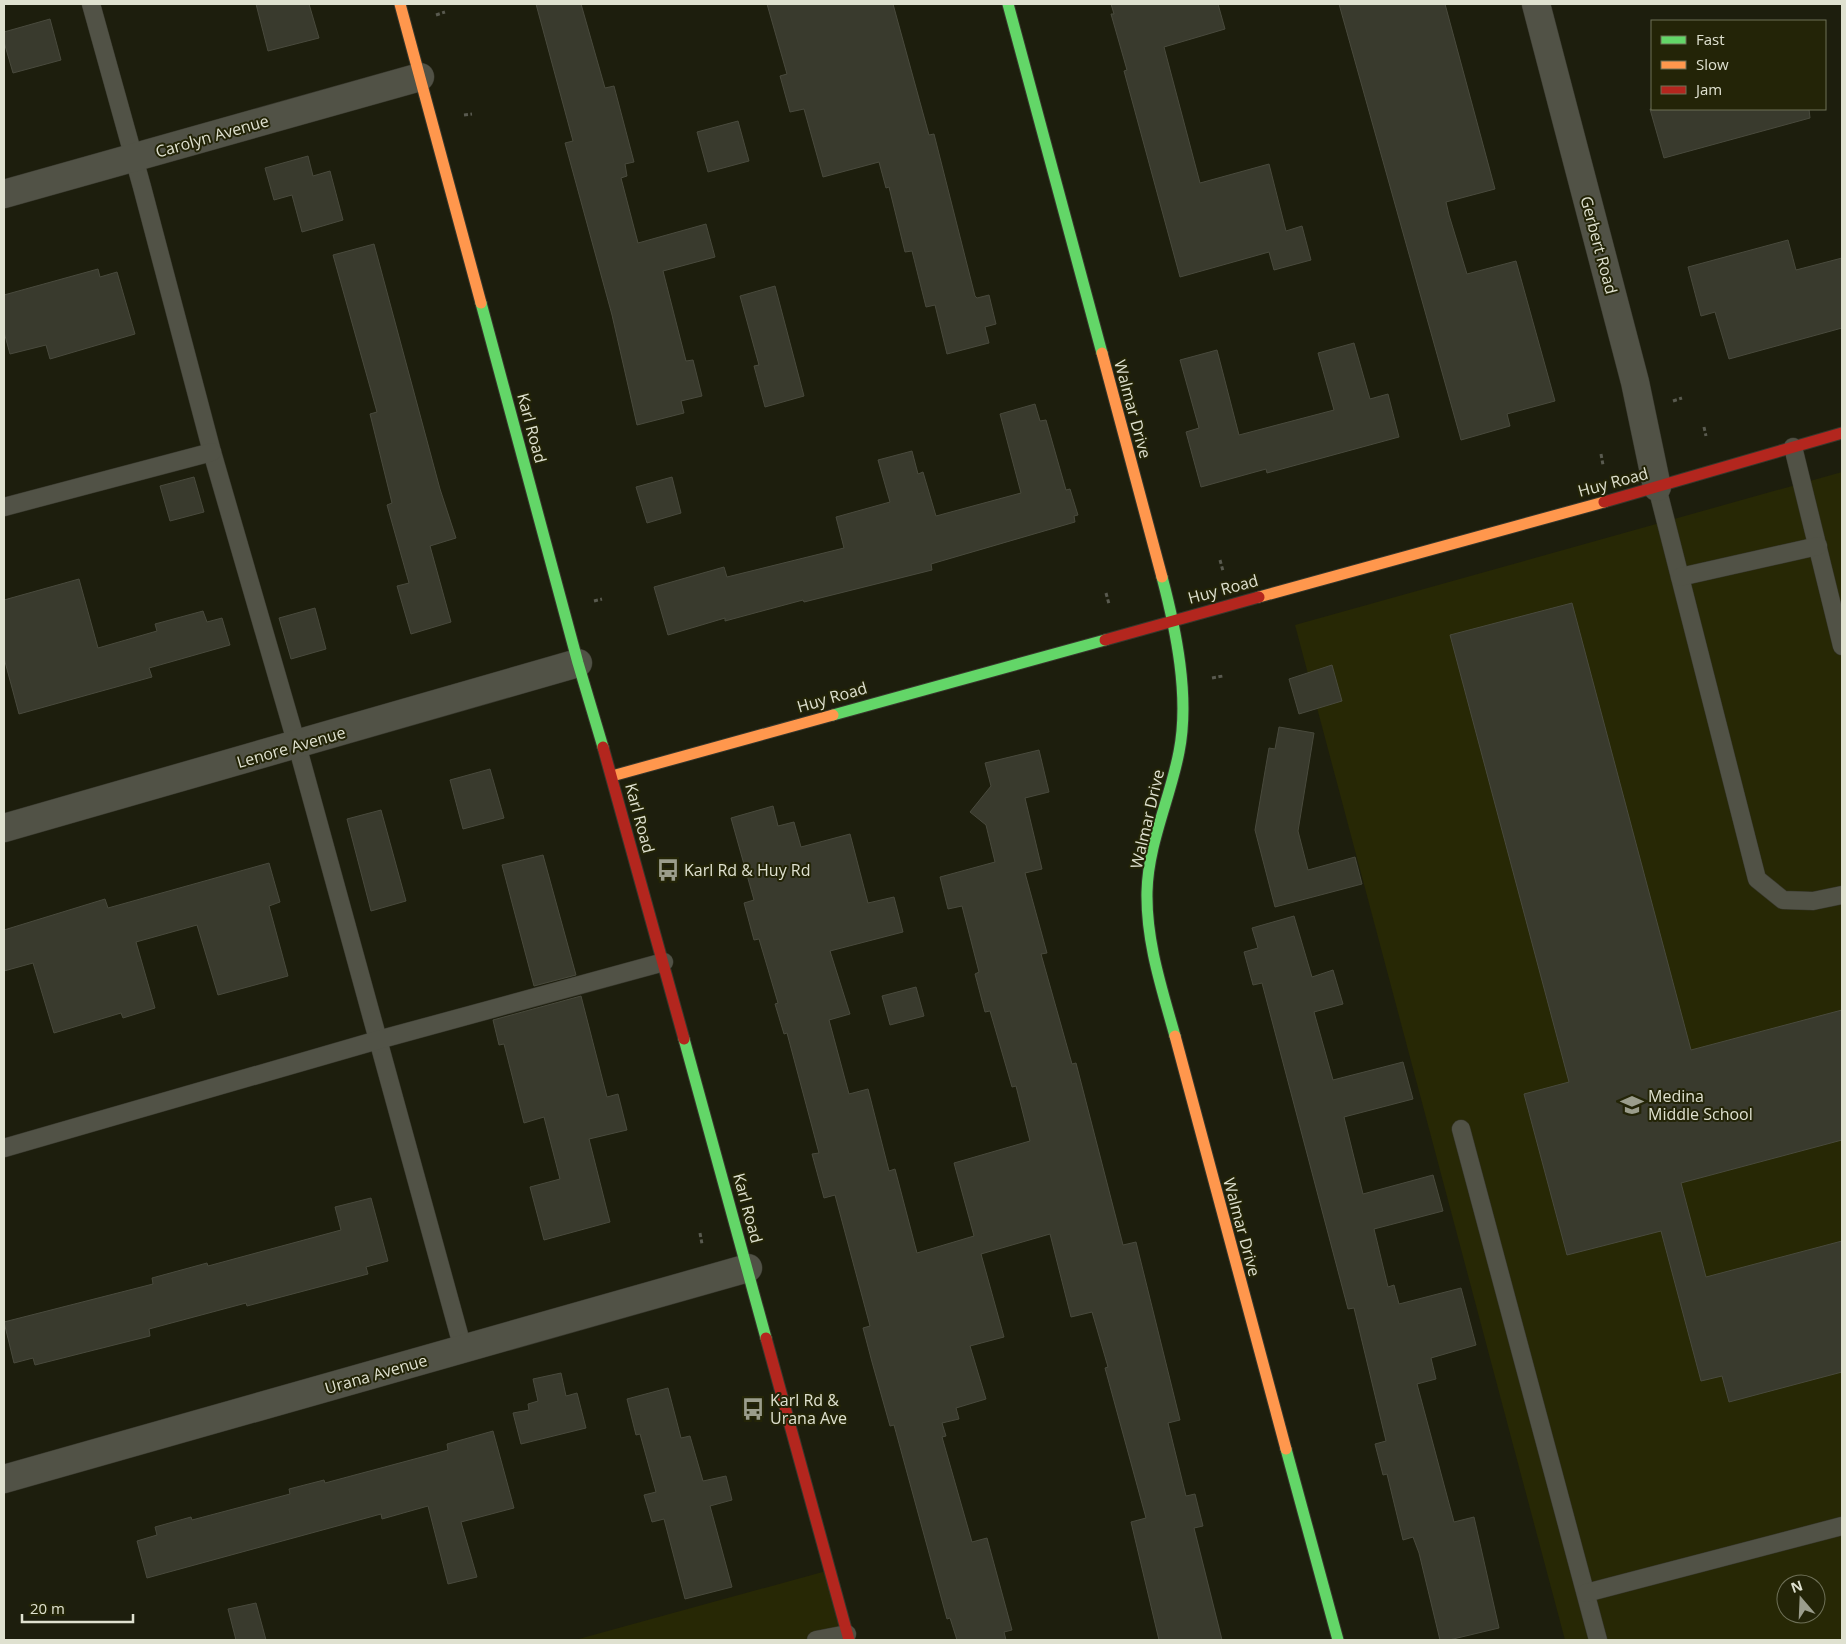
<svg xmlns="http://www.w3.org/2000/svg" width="1846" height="1644" viewBox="0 0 1846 1644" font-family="'Open Sans',sans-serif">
  <rect width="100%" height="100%" fill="#1d1e0d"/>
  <g fill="#272805" fill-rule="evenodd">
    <path d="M 1842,472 L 1842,1640 L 1565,1640 L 1295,625 ZM 1786,1584 L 1816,1584 L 1816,1614 L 1786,1614 Z"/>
    <path d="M 830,1570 L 849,1640 L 575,1640 Z"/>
  </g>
  <g fill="#393a2d" stroke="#494a3d">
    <path d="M 256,4 L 309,4 L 319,38 L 268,51 Z"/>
    <path d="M 536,4 L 581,4 L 605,88 L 614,86 L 634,162 L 625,164 L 627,176 L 621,178 L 638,243 L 706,224 L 715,257 L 663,271 L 686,361 L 693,360 L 702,396 L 681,401 L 684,413 L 637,425 L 612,315 L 565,143 L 573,141 Z"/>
    <path d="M 767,4 L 893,4 L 929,135 L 934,134 L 975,296 L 977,298 L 989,295 L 996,324 L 985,327 L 989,343 L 947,354 L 935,305 L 926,307 L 912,251 L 905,252 L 889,187 L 886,188 L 879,162 L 823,177 L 804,109 L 790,112 L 780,76 L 787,74 Z"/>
    <path d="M 1111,4 L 1218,4 L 1225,29 L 1164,47 L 1200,183 L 1269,164 L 1286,231 L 1302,226 L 1311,260 L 1274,270 L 1269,252 L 1180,277 L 1124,71 L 1127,70 L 1111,14 L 1114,14 Z"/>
    <path d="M 1339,4 L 1445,4 L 1495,189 L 1446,202 L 1449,215 L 1467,274 L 1516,261 L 1555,401 L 1507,414 L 1510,426 L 1461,440 Z"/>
    <path d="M 50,19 L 61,60 L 13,73 L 4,42 L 4,32 Z"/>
    <path d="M 1650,109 L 1809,109 L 1810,118 L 1664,158 Z"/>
    <path d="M 738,121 L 749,161 L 708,172 L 697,132 Z"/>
    <path d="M 308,156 L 313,176 L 330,171 L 343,220 L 302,232 L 292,195 L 274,200 L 265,168 Z"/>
    <path d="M 1788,240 L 1796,270 L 1842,258 L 1842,328 L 1729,359 L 1715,312 L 1701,316 L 1688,267 Z"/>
    <path d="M 374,244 L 440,489 L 456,538 L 430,546 L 451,622 L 411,634 L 397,586 L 409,583 L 387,505 L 392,503 L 370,414 L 377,412 L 333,255 Z"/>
    <path d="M 98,269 L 100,277 L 117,272 L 135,334 L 50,359 L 46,345 L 10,354 L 4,332 L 4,295 Z"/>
    <path d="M 775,286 L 804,396 L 765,407 L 754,366 L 759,365 L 740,296 Z"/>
    <path d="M 1354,343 L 1370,399 L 1388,394 L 1399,437 L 1267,473 L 1266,469 L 1201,487 L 1186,432 L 1199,428 L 1180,360 L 1217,350 L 1239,435 L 1334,410 L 1318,353 Z"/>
    <path d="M 1035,404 L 1040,421 L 1046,420 L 1066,490 L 1070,489 L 1078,515 L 1074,516 L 1075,522 L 931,564 L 932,570 L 804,602 L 803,600 L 725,621 L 725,618 L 668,635 L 654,587 L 724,567 L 727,577 L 844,548 L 836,517 L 890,502 L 878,460 L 912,451 L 918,474 L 923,472 L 936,516 L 1021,493 L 1000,414 Z"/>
    <path d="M 194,477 L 204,512 L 170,521 L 160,486 Z"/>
    <path d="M 672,477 L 681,513 L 647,523 L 636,487 Z"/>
    <path d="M 79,579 L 98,648 L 157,631 L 155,624 L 203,611 L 207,622 L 222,618 L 230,645 L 149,668 L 152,677 L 19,714 L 4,658 L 4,600 Z"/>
    <path d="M 1572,603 L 1691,1050 L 1842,1010 L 1842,1140 L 1681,1183 L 1706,1277 L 1842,1241 L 1842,1372 L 1729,1402 L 1722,1376 L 1701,1381 L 1661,1231 L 1567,1255 L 1524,1094 L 1569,1082 L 1450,635 Z"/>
    <path d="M 315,608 L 326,649 L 291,659 L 279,618 Z"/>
    <path d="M 1332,665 L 1342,701 L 1299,714 L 1289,679 Z"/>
    <path d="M 1279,727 L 1314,733 L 1298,831 L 1308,870 L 1355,857 L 1362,884 L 1275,907 L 1255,830 L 1269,748 L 1275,749 Z"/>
    <path d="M 1039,750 L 1049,792 L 1025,798 L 1042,869 L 1025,873 L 1047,953 L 1041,954 L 1072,1064 L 1076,1063 L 1123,1245 L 1136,1242 L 1180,1420 L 1168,1423 L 1186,1496 L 1195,1494 L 1203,1526 L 1194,1528 L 1222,1640 L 1159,1640 L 1131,1522 L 1146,1518 L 1105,1368 L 1108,1367 L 1092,1312 L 1071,1317 L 1050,1234 L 981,1254 L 1004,1337 L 970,1346 L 986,1399 L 956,1408 L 959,1419 L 942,1423 L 946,1436 L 942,1437 L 972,1542 L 987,1538 L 1012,1630 L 1004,1632 L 1006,1640 L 957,1640 L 950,1618 L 947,1619 L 894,1425 L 890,1426 L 872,1362 L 863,1328 L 870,1326 L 835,1195 L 824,1198 L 812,1154 L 819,1153 L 787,1033 L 784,1034 L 775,1004 L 778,1003 L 759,939 L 754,940 L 744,903 L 754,900 L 731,818 L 773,806 L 778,826 L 794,822 L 801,847 L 850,834 L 868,903 L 894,897 L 903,932 L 830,951 L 850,1014 L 829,1020 L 849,1094 L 868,1089 L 889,1171 L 895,1169 L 917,1253 L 974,1236 L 954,1163 L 1030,1141 L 1016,1086 L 1012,1087 L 990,1011 L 985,1012 L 975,974 L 979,972 L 962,906 L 948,909 L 940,877 L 995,862 L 986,825 L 970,812 L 991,786 L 985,763 Z"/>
    <path d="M 490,769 L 504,818 L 463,829 L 450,780 Z"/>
    <path d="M 381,810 L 406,901 L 371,911 L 347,819 Z"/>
    <path d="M 543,855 L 576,975 L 534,986 L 502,865 Z"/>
    <path d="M 269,863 L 280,902 L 269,906 L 288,976 L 218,995 L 197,925 L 136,942 L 155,1008 L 123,1018 L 121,1013 L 54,1033 L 33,963 L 4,971 L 4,930 L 105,899 L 108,908 Z"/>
    <path d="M 1294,916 L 1312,977 L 1333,970 L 1343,1004 L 1314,1012 L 1333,1080 L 1403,1062 L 1413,1099 L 1344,1117 L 1363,1194 L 1433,1175 L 1443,1211 L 1374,1229 L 1388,1287 L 1394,1285 L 1399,1304 L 1461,1288 L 1476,1345 L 1431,1358 L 1436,1379 L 1417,1384 L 1454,1522 L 1474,1517 L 1499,1628 L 1449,1640 L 1440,1640 L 1419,1553 L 1413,1537 L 1403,1540 L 1387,1474 L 1383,1475 L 1375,1444 L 1386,1441 L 1354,1308 L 1348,1309 L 1262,983 L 1253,985 L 1244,952 L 1258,948 L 1252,928 Z"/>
    <path d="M 916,987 L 924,1016 L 890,1025 L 882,996 Z"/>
    <path d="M 581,996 L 607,1097 L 618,1094 L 627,1130 L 589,1139 L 610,1222 L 544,1240 L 530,1187 L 560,1179 L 544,1117 L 524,1123 L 504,1044 L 499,1045 L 493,1020 Z"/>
    <path d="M 371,1198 L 388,1261 L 366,1267 L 368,1274 L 247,1306 L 246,1303 L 149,1329 L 150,1336 L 114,1345 L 35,1365 L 33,1358 L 14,1363 L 4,1322 L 153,1284 L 152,1278 L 207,1263 L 208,1266 L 341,1230 L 335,1207 Z"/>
    <path d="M 561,1373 L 566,1396 L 577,1393 L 586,1428 L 521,1444 L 513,1413 L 529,1410 L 528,1404 L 538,1401 L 533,1379 Z"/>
    <path d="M 668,1388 L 681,1438 L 690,1436 L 703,1481 L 726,1476 L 732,1500 L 710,1506 L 732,1587 L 685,1599 L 664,1519 L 652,1522 L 644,1495 L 656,1492 L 640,1434 L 636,1435 L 627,1399 Z"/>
    <path d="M 493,1431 L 514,1508 L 461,1522 L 477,1577 L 448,1584 L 428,1506 L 382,1519 L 381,1514 L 147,1578 L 137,1541 L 157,1535 L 155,1527 L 191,1517 L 192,1520 L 290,1494 L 289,1489 L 324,1480 L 325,1483 L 448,1450 L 447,1444 Z"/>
    <path d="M 256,1603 L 266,1640 L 236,1640 L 228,1609 Z"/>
  </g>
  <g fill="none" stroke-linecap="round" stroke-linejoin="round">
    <defs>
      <g id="lane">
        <path d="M 91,4 L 142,187 L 212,452 L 297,745 L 463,1349"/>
        <path d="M 1793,447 L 1842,646"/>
        <path d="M 1657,487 L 1757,879 L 1783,900 L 1813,901 L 1842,895"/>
        <path d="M 4,507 L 212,452"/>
        <path d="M 1680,577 L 1818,546"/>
        <path d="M 1461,1129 L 1598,1640"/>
        <path d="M 4,1148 L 378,1040 L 664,962"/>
        <path d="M 1586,1593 L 1842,1526"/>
        <path d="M 816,1640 L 847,1634"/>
      </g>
      <g id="street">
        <path d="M 1536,4 L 1635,382 L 1657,487"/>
        <path d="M 4,194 L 420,77"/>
        <path d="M 4,828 L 578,663"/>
        <path d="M 4,1479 L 748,1268"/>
      </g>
      <g id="fast">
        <path d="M 1008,4 L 1102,353"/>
        <path d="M 481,303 L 578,663 L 603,747"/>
        <path d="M 1162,577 C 1176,630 1190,697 1179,752 C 1170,799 1148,844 1147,892 C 1146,942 1162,989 1175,1036"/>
        <path d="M 833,715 L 1105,640"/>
        <path d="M 684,1039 L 766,1338"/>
        <path d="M 1286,1449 L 1338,1640"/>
      </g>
      <g id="slow">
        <path d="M 400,4 L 481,303"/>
        <path d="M 1102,353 L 1162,577"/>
        <path d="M 1259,597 L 1604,502"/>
        <path d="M 612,776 L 833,715"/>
        <path d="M 1175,1036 L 1286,1449"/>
      </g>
      <g id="jam">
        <path d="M 1604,502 L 1842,433"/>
        <path d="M 1105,640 L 1259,597"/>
        <path d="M 603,747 L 684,1039"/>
        <path d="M 766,1338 L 849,1640"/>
      </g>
    </defs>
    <use href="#lane" stroke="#37372c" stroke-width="19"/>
    <use href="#street" stroke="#37372c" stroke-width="29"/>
    <use href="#fast" stroke="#37372c" stroke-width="13"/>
    <use href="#slow" stroke="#37372c" stroke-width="13"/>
    <use href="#jam" stroke="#37372c" stroke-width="13"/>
    <g stroke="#595a4f" stroke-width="3" stroke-dasharray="4 2.5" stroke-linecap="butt">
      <path d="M 436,15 L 445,12"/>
      <path d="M 464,115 L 472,114"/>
      <path d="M 1673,401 L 1682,398"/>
      <path d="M 1704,427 L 1706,436"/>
      <path d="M 1601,454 L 1603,465"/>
      <path d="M 1220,560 L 1223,571"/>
      <path d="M 1106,593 L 1109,604"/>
      <path d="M 594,601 L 602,599"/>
      <path d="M 1212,678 L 1223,676"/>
      <path d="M 700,1233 L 702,1244"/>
    </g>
    <use href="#lane" stroke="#515246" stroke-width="18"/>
    <use href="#street" stroke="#515246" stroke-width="28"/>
    <use href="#fast" stroke="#63d668" stroke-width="11"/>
    <use href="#slow" stroke="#ff974d" stroke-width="11"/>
    <use href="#jam" stroke="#b3261e" stroke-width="11"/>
  </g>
  <defs>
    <symbol id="bus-bare" viewBox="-9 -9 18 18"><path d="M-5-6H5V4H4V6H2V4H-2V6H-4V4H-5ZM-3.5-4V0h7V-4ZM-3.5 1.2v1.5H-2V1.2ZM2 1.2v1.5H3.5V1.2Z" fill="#9b9d8c" stroke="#232407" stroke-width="2.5" paint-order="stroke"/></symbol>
    <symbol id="school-bare" viewBox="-9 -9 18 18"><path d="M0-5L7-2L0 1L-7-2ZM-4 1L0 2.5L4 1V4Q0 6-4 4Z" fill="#9b9d8c" stroke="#232407" stroke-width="2.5" paint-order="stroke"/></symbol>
  </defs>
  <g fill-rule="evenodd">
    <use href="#bus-bare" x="652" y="854" width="32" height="32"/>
    <use href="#school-bare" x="1616" y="1089" width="32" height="32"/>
    <use href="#bus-bare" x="737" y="1393" width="32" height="32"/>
  </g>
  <g text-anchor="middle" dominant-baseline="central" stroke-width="4" stroke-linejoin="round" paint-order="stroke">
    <g font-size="16" fill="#dfe1d0" stroke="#232407">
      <text transform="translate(212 136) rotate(-16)">Carolyn Avenue</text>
      <text transform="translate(1599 245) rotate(75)">Gerbert Road</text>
      <text transform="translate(1133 409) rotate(75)">Walmar Drive</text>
      <text transform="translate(532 428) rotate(75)">Karl Road</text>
      <text transform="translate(1613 482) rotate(-15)">Huy Road</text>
      <text transform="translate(1223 589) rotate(-15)">Huy Road</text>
      <text transform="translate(832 697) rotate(-16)">Huy Road</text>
      <text transform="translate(291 747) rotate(-16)">Lenore Avenue</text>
      <text transform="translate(640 818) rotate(75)">Karl Road</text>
      <text transform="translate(1147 819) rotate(-77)">Walmar Drive</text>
      <text transform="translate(748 1208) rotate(75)">Karl Road</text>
      <text transform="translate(1242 1227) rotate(75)">Walmar Drive</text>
      <text transform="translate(376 1374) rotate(-16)">Urana Avenue</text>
    </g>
    <g font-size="16" fill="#dfe1d0" stroke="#232407" text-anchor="start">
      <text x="684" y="870">Karl Rd &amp; Huy Rd</text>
      <text x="1648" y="1096">Medina<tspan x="1648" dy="18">Middle School</tspan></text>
      <text x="770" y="1400">Karl Rd &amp;<tspan x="770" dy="18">Urana Ave</tspan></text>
    </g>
  </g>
  <rect width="1846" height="1644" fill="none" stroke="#dfe1d0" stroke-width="10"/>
  <rect x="1651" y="20" width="175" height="90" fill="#232407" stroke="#6e7057"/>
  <rect x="1661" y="36" width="25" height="8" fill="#63d668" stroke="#6e7057"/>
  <text x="1696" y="45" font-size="15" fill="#dfe1d0">Fast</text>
  <rect x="1661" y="61" width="25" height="8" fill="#ff974d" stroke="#6e7057"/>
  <text x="1696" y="70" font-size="15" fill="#dfe1d0">Slow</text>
  <rect x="1661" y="86" width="25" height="8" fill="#b3261e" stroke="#6e7057"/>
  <text x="1696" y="95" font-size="15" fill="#dfe1d0">Jam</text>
  <g transform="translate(1801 1599) rotate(341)"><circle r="24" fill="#232407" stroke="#6e7057"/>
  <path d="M0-4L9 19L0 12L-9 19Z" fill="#9b9d8c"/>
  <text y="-8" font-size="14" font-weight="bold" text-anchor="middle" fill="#dfe1d0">N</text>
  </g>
  <path d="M22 1614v8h111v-8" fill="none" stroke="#dfe1d0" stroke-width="2.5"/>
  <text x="30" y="1614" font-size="15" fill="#dfe1d0" stroke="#232407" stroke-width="4" paint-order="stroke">20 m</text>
</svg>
